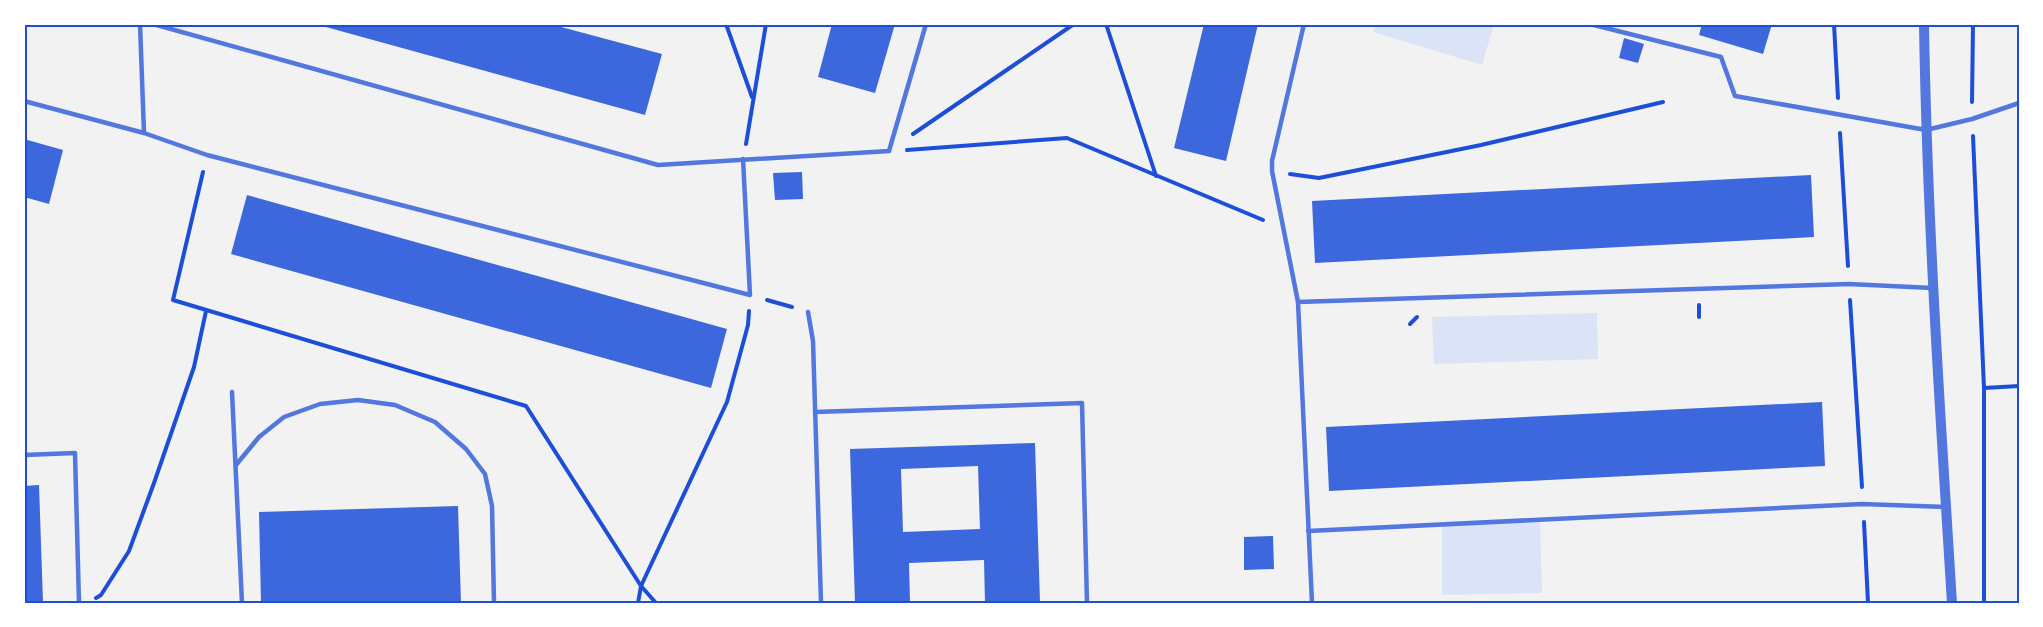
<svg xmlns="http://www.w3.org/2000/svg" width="2043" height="627" viewBox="0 0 2043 627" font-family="'Work Sans',sans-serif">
  <rect width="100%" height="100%" fill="#f2f2f2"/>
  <g fill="#dbe4f7">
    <path d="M 1376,24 L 1494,24 L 1482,65 L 1373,32 Z"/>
    <path d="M 1597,313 L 1598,359 L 1434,364 L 1432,317 Z"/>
    <path d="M 1540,520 L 1542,593 L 1442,595 L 1442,524 Z"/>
  </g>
  <g fill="#3d67dc" fill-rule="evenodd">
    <path d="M 315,24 L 550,24 L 662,54 L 645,115 Z"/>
    <path d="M 832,24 L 895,24 L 875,93 L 818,77 Z"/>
    <path d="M 1204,24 L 1258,24 L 1226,161 L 1174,148 Z"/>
    <path d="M 1702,24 L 1772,24 L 1763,54 L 1699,35 Z"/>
    <path d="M 1624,38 L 1644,44 L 1638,63 L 1619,58 Z"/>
    <path d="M 24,139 L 63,150 L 49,204 L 24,197 Z"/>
    <path d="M 802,172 L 803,199 L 775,200 L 773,173 Z"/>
    <path d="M 1811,175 L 1814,237 L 1315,263 L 1312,201 Z"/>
    <path d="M 247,195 L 727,329 L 711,388 L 231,254 Z"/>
    <path d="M 1822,402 L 1825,466 L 1329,491 L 1326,427 Z"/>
    <path d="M 1035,443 L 1040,603 L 985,603 L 984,560 L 909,563 L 910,603 L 855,603 L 850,449 ZM 978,466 L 980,529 L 903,532 L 901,469 Z"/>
    <path d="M 39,485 L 43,603 L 24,603 L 24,486 Z"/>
    <path d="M 458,506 L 461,603 L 261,603 L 259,512 Z"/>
    <path d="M 1273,536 L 1274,569 L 1244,570 L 1244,537 Z"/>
  </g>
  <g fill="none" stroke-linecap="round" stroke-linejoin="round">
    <g stroke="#1d4ed8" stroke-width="4">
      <path d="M 726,24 L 752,97"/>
      <path d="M 1106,24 L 1156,176"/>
      <path d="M 1834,24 L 1838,98"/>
      <path d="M 1972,102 L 1973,24"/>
      <path d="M 1840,133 L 1848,266"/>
      <path d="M 913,134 L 1074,24"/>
      <path d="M 1973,136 L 1984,388 L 2019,386"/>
      <path d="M 746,144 L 766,24"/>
      <path d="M 907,150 L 1067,138 L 1263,220"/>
      <path d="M 203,172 L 173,300 L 526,406 L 641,586 L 656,603"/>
      <path d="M 1290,174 L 1319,178 L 1481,145 L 1663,102"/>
      <path d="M 767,300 L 792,307"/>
      <path d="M 1850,300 L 1862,487"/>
      <path d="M 1699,305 L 1699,317"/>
      <path d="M 1410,324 L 1417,317"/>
      <path d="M 1984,388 L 1984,603"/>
      <path d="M 1864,522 L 1868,603"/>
      <path d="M 96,598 L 101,595 L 129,551 L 154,483 L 194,367 L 206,311"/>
      <path d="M 638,603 L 641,586 L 727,402 L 748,325 L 749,311"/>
    </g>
    <g stroke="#5277de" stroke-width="4.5">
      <path d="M 140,24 L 144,133"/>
      <path d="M 153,24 L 658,165 L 889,151 L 926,24"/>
      <path d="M 1590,24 L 1721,57 L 1735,96 L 1926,130 L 1972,119 L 2019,103"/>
      <path d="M 24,101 L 144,133 L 207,155 L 750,295 L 743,159"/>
      <path d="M 1298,302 L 1272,171 L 1272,161 L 1304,24"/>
      <path d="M 808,312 L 813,341 L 821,603"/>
      <path d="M 232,392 L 242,603"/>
      <path d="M 815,412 L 1082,403 L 1087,603"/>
      <path d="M 24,455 L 75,453 L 79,603"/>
      <path d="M 236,465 L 259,437 L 284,417 L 320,404 L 358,400 L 395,405 L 435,422 L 466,449 L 485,474 L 492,506 L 494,603"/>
      <path d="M 1308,531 L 1862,504 L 1946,507"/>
      <path d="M 1312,603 L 1298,302 L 1849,284 L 1932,288"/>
    </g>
    <path stroke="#5277de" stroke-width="10" d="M 1924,24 C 1927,217 1940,410 1952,603"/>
  </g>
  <rect width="2043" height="627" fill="none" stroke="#ffffff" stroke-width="51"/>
  <rect x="26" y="26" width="1992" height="576" fill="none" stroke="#1d4ed8" stroke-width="2"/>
</svg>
